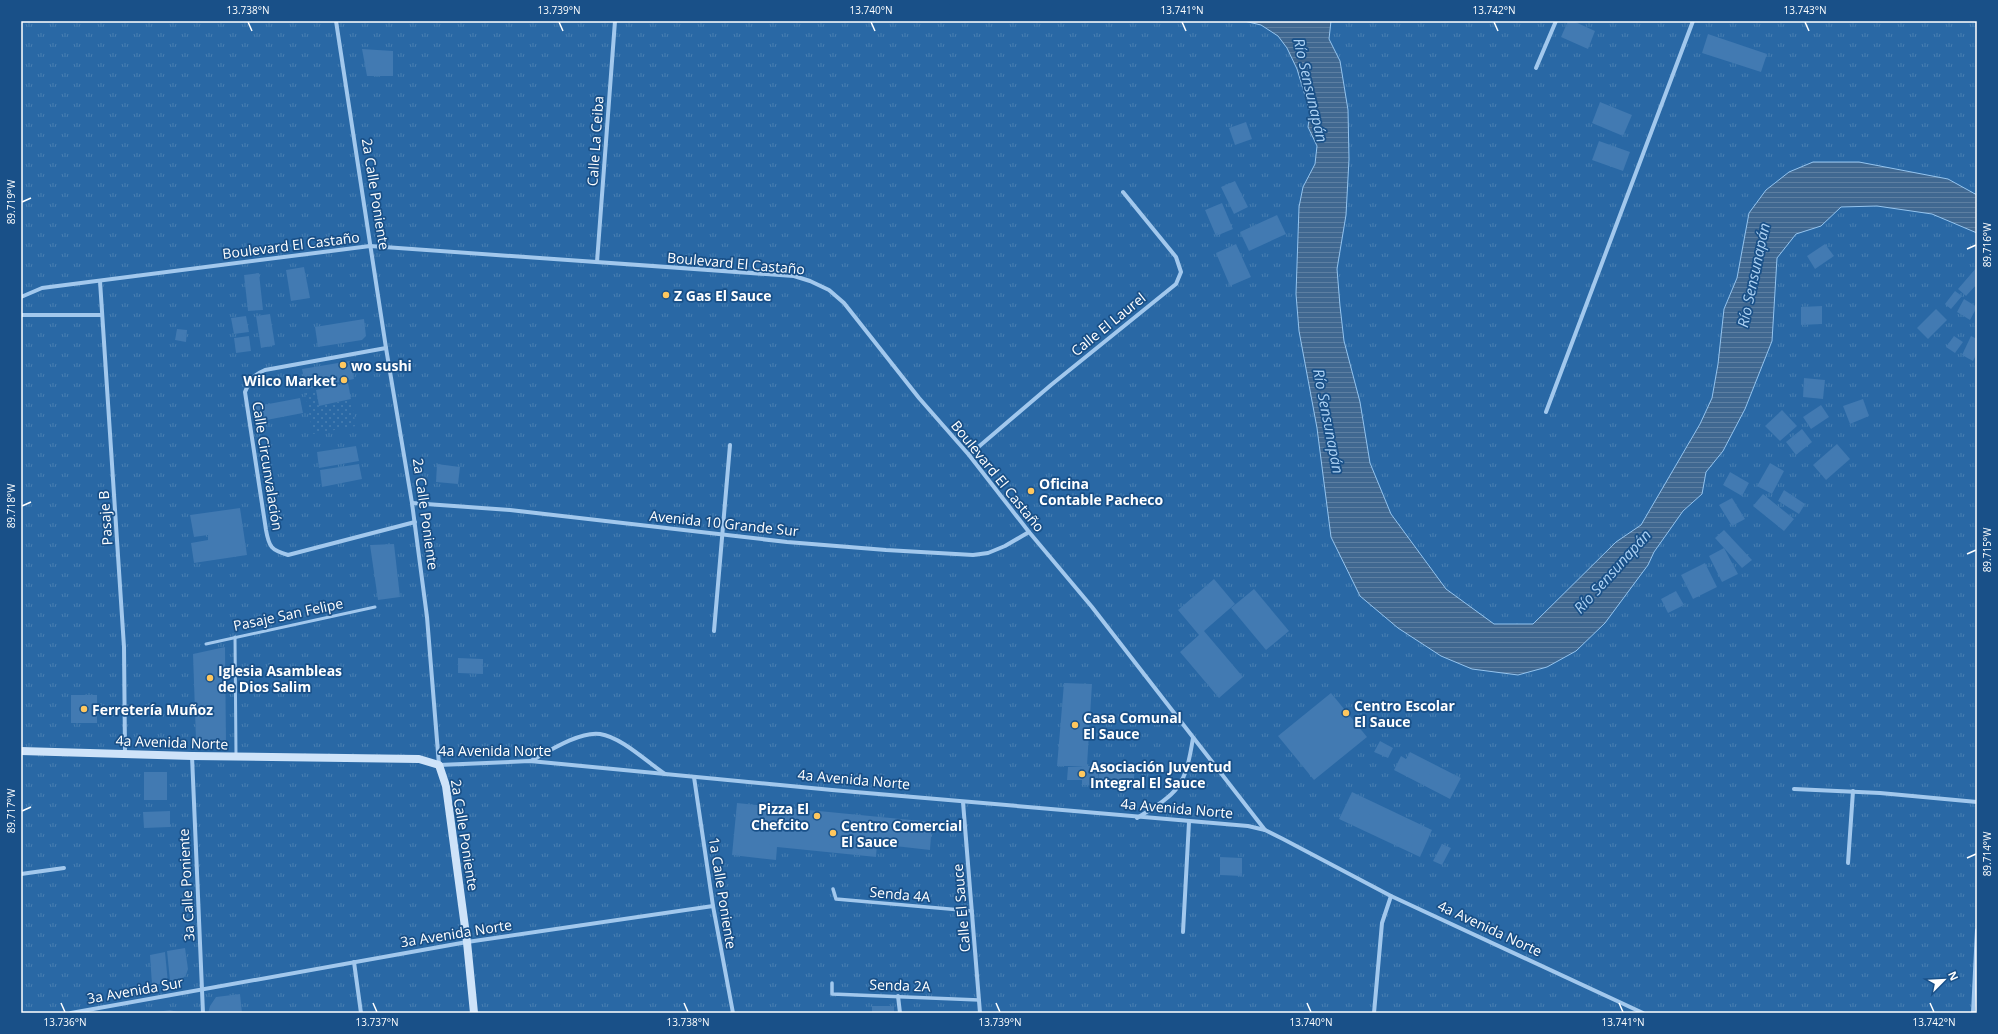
<svg xmlns="http://www.w3.org/2000/svg" width="1998" height="1034" viewBox="0 0 1998 1034" font-family="'Open Sans',sans-serif">
  <defs>
    <pattern id="park-tufts" width="24" height="20" patternUnits="userSpaceOnUse"><rect width="24" height="20" fill="#2968a5"/><path d="M3 7l-1-3M5 7V3M7 7l1-3M15 17l-1-3M17 17v-4M19 17l1-3" fill="none" stroke="#497fb2"/></pattern>
    <pattern id="garden-dots" width="8" height="8" patternUnits="userSpaceOnUse"><rect width="8" height="8" fill="#2968a5"/><path d="M2 2h.1M6 6h.1" fill="none" stroke="#497fb2" stroke-width="1.8" stroke-linecap="round"/></pattern>
    <pattern id="water-rules" width="6" height="5" patternUnits="userSpaceOnUse"><rect width="6" height="5" fill="#406891"/><path d="M0 2.5h6" fill="none" stroke="#5d7fa2"/></pattern>
  </defs>
  <rect width="100%" height="100%" fill="#195088"/>
  <rect fill="url(#park-tufts)" x="21" y="21" width="1956" height="992"/>
  <path fill="url(#garden-dots)" d="M 316,390 L 319,406 L 351,399 L 356,426 L 313,434 L 305,392 Z"/>
  <path fill="url(#water-rules)" stroke="#94c4ef" d="M 1244,21 L 1331,21 L 1329,39 L 1340,61 L 1348,110 L 1349,159 L 1346,215 L 1337,269 L 1340,306 L 1344,341 L 1360,402 L 1370,463 L 1391,514 L 1446,589 L 1494,624 L 1533,624 L 1616,542 L 1641,525 L 1700,424 L 1712,398 L 1718,364 L 1724,309 L 1737,278 L 1749,213 L 1766,190 L 1789,172 L 1813,162 L 1859,162 L 1948,179 L 1977,195 L 1977,233 L 1932,214 L 1877,206 L 1841,207 L 1821,226 L 1796,234 L 1777,258 L 1772,341 L 1745,409 L 1723,451 L 1706,472 L 1702,494 L 1683,511 L 1654,552 L 1648,565 L 1605,623 L 1576,651 L 1547,667 L 1518,675 L 1472,669 L 1441,656 L 1398,628 L 1360,596 L 1331,537 L 1317,428 L 1299,331 L 1296,294 L 1299,207 L 1303,187 L 1315,164 L 1317,146 L 1308,127 L 1310,112 L 1297,69 L 1287,48 L 1278,36 L 1261,25 Z"/>
  <g fill="#427ab2">
    <path d="M 1568,21 L 1573,21 L 1595,31 L 1588,49 L 1561,37 Z"/>
    <path d="M 1708,34 L 1767,54 L 1761,72 L 1702,53 Z"/>
    <path d="M 362,49 L 393,51 L 393,76 L 367,76 Z"/>
    <path d="M 1600,102 L 1632,115 L 1623,136 L 1592,123 Z"/>
    <path d="M 1246,122 L 1252,139 L 1235,145 L 1229,128 Z"/>
    <path d="M 1599,141 L 1630,152 L 1623,171 L 1592,160 Z"/>
    <path d="M 1235,181 L 1248,207 L 1234,214 L 1221,187 Z"/>
    <path d="M 1222,203 L 1233,229 L 1216,236 L 1205,210 Z"/>
    <path d="M 1277,215 L 1286,234 L 1249,251 L 1240,232 Z"/>
    <path d="M 1236,244 L 1251,277 L 1230,286 L 1216,253 Z"/>
    <path d="M 1825,244 L 1834,256 L 1815,269 L 1807,256 Z"/>
    <path d="M 304,267 L 310,298 L 291,301 L 286,270 Z"/>
    <path d="M 1977,267 L 1977,284 L 1966,296 L 1958,289 Z"/>
    <path d="M 259,273 L 263,310 L 248,311 L 244,275 Z"/>
    <path d="M 1955,291 L 1962,296 L 1951,309 L 1945,304 Z"/>
    <path d="M 1964,299 L 1977,307 L 1970,320 L 1957,312 Z"/>
    <path d="M 1822,306 L 1822,324 L 1801,325 L 1801,307 Z"/>
    <path d="M 1936,309 L 1947,320 L 1928,339 L 1917,328 Z"/>
    <path d="M 270,314 L 275,345 L 261,348 L 256,316 Z"/>
    <path d="M 246,316 L 249,332 L 234,334 L 231,318 Z"/>
    <path d="M 364,319 L 366,336 L 362,340 L 318,347 L 315,327 Z"/>
    <path d="M 177,329 L 187,330 L 186,342 L 175,340 Z"/>
    <path d="M 249,336 L 251,351 L 236,353 L 234,338 Z"/>
    <path d="M 1954,336 L 1963,342 L 1955,353 L 1946,347 Z"/>
    <path d="M 1971,336 L 1977,339 L 1977,353 L 1973,361 L 1962,355 Z"/>
    <path d="M 350,361 L 354,379 L 306,389 L 302,369 Z"/>
    <path d="M 1804,378 L 1825,380 L 1823,399 L 1803,397 Z"/>
    <path d="M 348,383 L 351,399 L 319,406 L 316,390 Z"/>
    <path d="M 300,398 L 303,413 L 256,422 L 253,407 Z"/>
    <path d="M 1863,399 L 1869,416 L 1850,424 L 1843,406 Z"/>
    <path d="M 1821,405 L 1829,417 L 1811,429 L 1803,417 Z"/>
    <path d="M 1782,410 L 1797,426 L 1780,441 L 1765,426 Z"/>
    <path d="M 1802,429 L 1812,442 L 1796,455 L 1786,442 Z"/>
    <path d="M 1837,444 L 1850,459 L 1826,480 L 1813,465 Z"/>
    <path d="M 356,446 L 359,461 L 319,468 L 317,452 Z"/>
    <path d="M 1770,463 L 1784,471 L 1772,494 L 1757,486 Z"/>
    <path d="M 359,464 L 362,479 L 322,487 L 320,470 Z"/>
    <path d="M 437,464 L 460,467 L 458,484 L 436,482 Z"/>
    <path d="M 1730,472 L 1749,483 L 1742,496 L 1723,485 Z"/>
    <path d="M 1784,490 L 1805,504 L 1799,514 L 1778,501 Z"/>
    <path d="M 1763,494 L 1794,519 L 1784,531 L 1753,506 Z"/>
    <path d="M 1732,498 L 1745,519 L 1732,526 L 1719,505 Z"/>
    <path d="M 240,508 L 247,555 L 194,563 L 191,543 L 208,540 L 208,535 L 194,537 L 190,515 Z"/>
    <path d="M 1724,530 L 1752,560 L 1742,568 L 1715,538 Z"/>
    <path d="M 394,544 L 400,597 L 378,600 L 370,545 Z"/>
    <path d="M 1724,548 L 1738,574 L 1722,582 L 1709,556 Z"/>
    <path d="M 1705,563 L 1717,587 L 1693,599 L 1681,575 Z"/>
    <path d="M 1214,579 L 1235,604 L 1204,631 L 1243,677 L 1219,698 L 1180,652 L 1199,635 L 1178,610 Z"/>
    <path d="M 1254,589 L 1289,631 L 1266,650 L 1231,608 Z"/>
    <path d="M 1676,591 L 1684,605 L 1668,613 L 1661,599 Z"/>
    <path d="M 225,647 L 226,742 L 196,741 L 193,654 Z"/>
    <path d="M 458,658 L 483,659 L 483,674 L 458,673 Z"/>
    <path d="M 1064,683 L 1092,684 L 1087,766 L 1092,766 L 1092,769 L 1098,768 L 1098,786 L 1082,785 L 1082,780 L 1067,780 L 1068,767 L 1086,766 L 1057,766 Z"/>
    <path d="M 1331,693 L 1367,737 L 1314,780 L 1278,736 Z"/>
    <rect x="71" y="695" width="26" height="28"/>
    <path d="M 1380,741 L 1393,748 L 1388,758 L 1374,752 Z"/>
    <path d="M 1410,752 L 1461,778 L 1450,799 L 1394,770 L 1401,756 L 1406,759 Z"/>
    <path d="M 1111,766 L 1135,767 L 1133,788 L 1098,786 L 1099,769 L 1110,769 Z"/>
    <rect x="144" y="772" width="23" height="28"/>
    <path d="M 1352,792 L 1432,830 L 1420,857 L 1339,819 Z"/>
    <path d="M 737,803 L 932,822 L 930,850 L 877,844 L 876,857 L 777,847 L 776,860 L 732,855 Z"/>
    <path d="M 170,811 L 170,827 L 144,828 L 143,812 Z"/>
    <path d="M 1442,844 L 1451,848 L 1442,865 L 1433,861 Z"/>
    <path d="M 1220,857 L 1242,858 L 1242,876 L 1220,875 Z"/>
    <path d="M 185,948 L 188,969 L 186,975 L 182,979 L 170,981 L 167,951 Z"/>
    <path d="M 165,952 L 168,983 L 152,985 L 150,955 Z"/>
    <path d="M 240,994 L 242,1013 L 208,1013 L 210,1006 L 216,997 Z"/>
    <rect x="872" y="1006" width="22" height="7"/>
    <path d="M 170,1010 L 181,1013 L 157,1013 L 157,1012 Z"/>
  </g>
  <g fill="none" stroke-linecap="round" stroke-linejoin="round">
    <g stroke="#a2c8ed" stroke-width="3">
      <path d="M 235,637 L 236,756"/>
      <path d="M 206,644 L 375,607"/>
    </g>
    <g stroke="#a2c8ed" stroke-width="3.5">
      <path d="M 833,889 L 836,899 L 972,911"/>
      <path d="M 832,983 L 832,994 L 979,1000"/>
    </g>
    <g stroke="#a2c8ed" stroke-width="4">
      <path d="M 336,21 L 386,348 L 412,503 L 427,617 L 439,765 L 530,761 L 832,790 L 1248,826 L 1265,830 L 1283,839 L 1391,896 L 1643,1013"/>
      <path d="M 1536,68 L 1556,21"/>
      <path d="M 597,262 L 615,21"/>
      <path d="M 100,281 L 124,647 L 125,753"/>
      <path d="M 21,297 L 42,288 L 370,246 L 794,276 L 810,281 L 829,290 L 844,303 L 919,398 L 969,455 L 1029,532 L 1092,607 L 1265,830"/>
      <path d="M 21,315 L 102,315"/>
      <path d="M 386,348 L 265,370 C 253,375 250,380 245,392 L 266,530 C 269,547 271,550 288,555 L 415,522"/>
      <path d="M 1546,412 L 1693,21"/>
      <path d="M 969,455 L 1051,385 L 1176,284 L 1181,272 L 1176,257 L 1123,192"/>
      <path d="M 412,503 L 510,510 L 787,542 L 886,550 L 973,555 L 988,553 L 1005,546 L 1029,532"/>
      <path d="M 714,631 L 730,445"/>
      <path d="M 192,756 L 203,1013"/>
      <path d="M 531,761 C 549,751 580,731 600,734 C 621,737 647,762 665,774"/>
      <path d="M 694,777 L 713,906 L 733,1013"/>
      <path d="M 1794,789 L 1880,793 L 1977,802"/>
      <path d="M 963,802 L 980,1013"/>
      <path d="M 1137,818 C 1179,792 1185,788 1193,738"/>
      <path d="M 1848,863 L 1853,791"/>
      <path d="M 21,874 L 64,868"/>
      <path d="M 1183,932 L 1189,822"/>
      <path d="M 354,962 L 361,1013"/>
      <path d="M 898,996 L 900,1013"/>
      <path d="M 71,1013 L 467,942 L 713,906"/>
      <path d="M 1374,1013 L 1382,923 L 1391,896"/>
      <path d="M 1973,1013 L 1977,930"/>
    </g>
    <path stroke="#cee3f9" stroke-width="8" d="M 21,751 L 192,756 L 419,759 L 439,765 L 446,786 L 467,942 L 474,1013"/>
  </g>
  <path fill="none" stroke="#fff" stroke-width="1.5" d="M 248,22 L 252,31M 559,22 L 563,31M 871,22 L 875,31M 1182,22 L 1186,31M 1494,22 L 1498,31M 1805,22 L 1809,31M 22,202 L 31,198M 1967,249 L 1976,245M 22,506 L 31,502M 1967,554 L 1976,550M 22,811 L 31,807M 1967,858 L 1976,854M 61,1003 L 65,1012M 373,1003 L 377,1012M 684,1003 L 688,1012M 996,1003 L 1000,1012M 1307,1003 L 1311,1012M 1619,1003 L 1623,1012M 1930,1003 L 1934,1012"/>
  <g fill="#ffc75e" stroke="#195088" stroke-width="1.5">
    <circle cx="666" cy="295" r="4"/>
    <circle cx="343" cy="365" r="4"/>
    <circle cx="344" cy="380" r="4"/>
    <circle cx="1031" cy="491" r="4"/>
    <circle cx="210" cy="678" r="4"/>
    <circle cx="84" cy="709" r="4"/>
    <circle cx="1346" cy="713" r="4"/>
    <circle cx="1075" cy="725" r="4"/>
    <circle cx="1082" cy="774" r="4"/>
    <circle cx="817" cy="816" r="4"/>
    <circle cx="833" cy="833" r="4"/>
  </g>
  <g text-anchor="middle" dominant-baseline="central" stroke-width="3.5" stroke-linejoin="round" paint-order="stroke">
    <g font-size="14" fill="#fff" stroke="#195088">
      <text transform="translate(595 141) rotate(-86)">Calle La Ceiba</text>
      <text transform="translate(376 194) rotate(81)">2a Calle Poniente</text>
      <text transform="translate(291 245) rotate(-7)">Boulevard El Castaño</text>
      <text transform="translate(736 263) rotate(5)">Boulevard El Castaño</text>
      <text transform="translate(1108 324) rotate(-39)">Calle El Laurel</text>
      <text transform="translate(268 466) rotate(81)">Calle Circunvalación</text>
      <text transform="translate(998 476) rotate(51)">Boulevard El Castaño</text>
      <text transform="translate(426 514) rotate(82)">2a Calle Poniente</text>
      <text transform="translate(105 518) rotate(-94)">Pasaje B</text>
      <text transform="translate(724 523) rotate(6)">Avenida 10 Grande Sur</text>
      <text transform="translate(288 614) rotate(-12)">Pasaje San Felipe</text>
      <text transform="translate(172 742) rotate(2)">4a Avenida Norte</text>
      <text x="495" y="750">4a Avenida Norte</text>
      <text transform="translate(854 779) rotate(5)">4a Avenida Norte</text>
      <text transform="translate(1177 808) rotate(5)">4a Avenida Norte</text>
      <text transform="translate(465 835) rotate(81)">2a Calle Poniente</text>
      <text transform="translate(186 885) rotate(-93)">3a Calle Poniente</text>
      <text transform="translate(723 893) rotate(81)">1a Calle Poniente</text>
      <text transform="translate(900 894) rotate(5)">Senda 4A</text>
      <text transform="translate(961 908) rotate(-95)">Calle El Sauce</text>
      <text transform="translate(1490 928) rotate(25)">4a Avenida Norte</text>
      <text transform="translate(456 933) rotate(-9)">3a Avenida Norte</text>
      <text transform="translate(900 985) rotate(2)">Senda 2A</text>
      <text transform="translate(135 990) rotate(-10)">3a Avenida Sur</text>
    </g>
    <g font-size="14" font-weight="bold" fill="#fff" stroke="#195088" text-anchor="start">
      <text x="674" y="295">Z Gas El Sauce</text>
      <text x="351" y="365">wo sushi</text>
      <text x="336" y="380" text-anchor="end">Wilco Market</text>
      <text x="1039" y="483">Oficina<tspan x="1039" dy="16">Contable Pacheco</tspan></text>
      <text x="218" y="670">Iglesia Asambleas<tspan x="218" dy="16">de Dios Salim</tspan></text>
      <text x="1354" y="705">Centro Escolar<tspan x="1354" dy="16">El Sauce</tspan></text>
      <text x="92" y="709">Ferretería Muñoz</text>
      <text x="1083" y="717">Casa Comunal<tspan x="1083" dy="16">El Sauce</tspan></text>
      <text x="1090" y="766">Asociación Juventud<tspan x="1090" dy="16">Integral El Sauce</tspan></text>
      <text x="809" y="808" text-anchor="end">Pizza El<tspan x="809" dy="16">Chefcito</tspan></text>
      <text x="841" y="825">Centro Comercial<tspan x="841" dy="16">El Sauce</tspan></text>
    </g>
    <g font-size="15" font-style="italic" fill="#add2f4" stroke="#195088">
      <text transform="translate(1311 90) rotate(77)">Río Sensunapán</text>
      <text transform="translate(1753 275) rotate(-78)">Río Sensunapán</text>
      <text transform="translate(1329 421) rotate(79)">Río Sensunapán</text>
      <text transform="translate(1612 571) rotate(-48)">Río Sensunapán</text>
    </g>
  </g>
  <rect width="1998" height="1034" fill="none" stroke="#195088" stroke-width="44"/>
  <g transform="translate(1944 980) rotate(66)" stroke="#195088" stroke-width="3" paint-order="stroke">
  <path d="M0-3L7 15L0 10L-7 15Z" fill="#ffffff"/>
  <text y="-6" font-size="11" font-weight="bold" text-anchor="middle" fill="#ffffff">N</text>
  </g>
  <rect x="22" y="22" width="1954" height="990" fill="none" stroke="#fff" stroke-width="1.5"/>
  <g font-size="10" text-anchor="middle" fill="#fff">
    <text x="248" y="14">13.738°N</text>
    <text x="559" y="14">13.739°N</text>
    <text x="871" y="14">13.740°N</text>
    <text x="1182" y="14">13.741°N</text>
    <text x="1494" y="14">13.742°N</text>
    <text x="1805" y="14">13.743°N</text>
    <text transform="translate(11 202) rotate(-90)" y="4">89.719°W</text>
    <text transform="translate(1987 245) rotate(-90)" y="4">89.716°W</text>
    <text transform="translate(11 506) rotate(-90)" y="4">89.718°W</text>
    <text transform="translate(1987 550) rotate(-90)" y="4">89.715°W</text>
    <text transform="translate(11 811) rotate(-90)" y="4">89.717°W</text>
    <text transform="translate(1987 854) rotate(-90)" y="4">89.714°W</text>
    <text x="65" y="1026">13.736°N</text>
    <text x="377" y="1026">13.737°N</text>
    <text x="688" y="1026">13.738°N</text>
    <text x="1000" y="1026">13.739°N</text>
    <text x="1311" y="1026">13.740°N</text>
    <text x="1623" y="1026">13.741°N</text>
    <text x="1934" y="1026">13.742°N</text>
  </g>
</svg>
